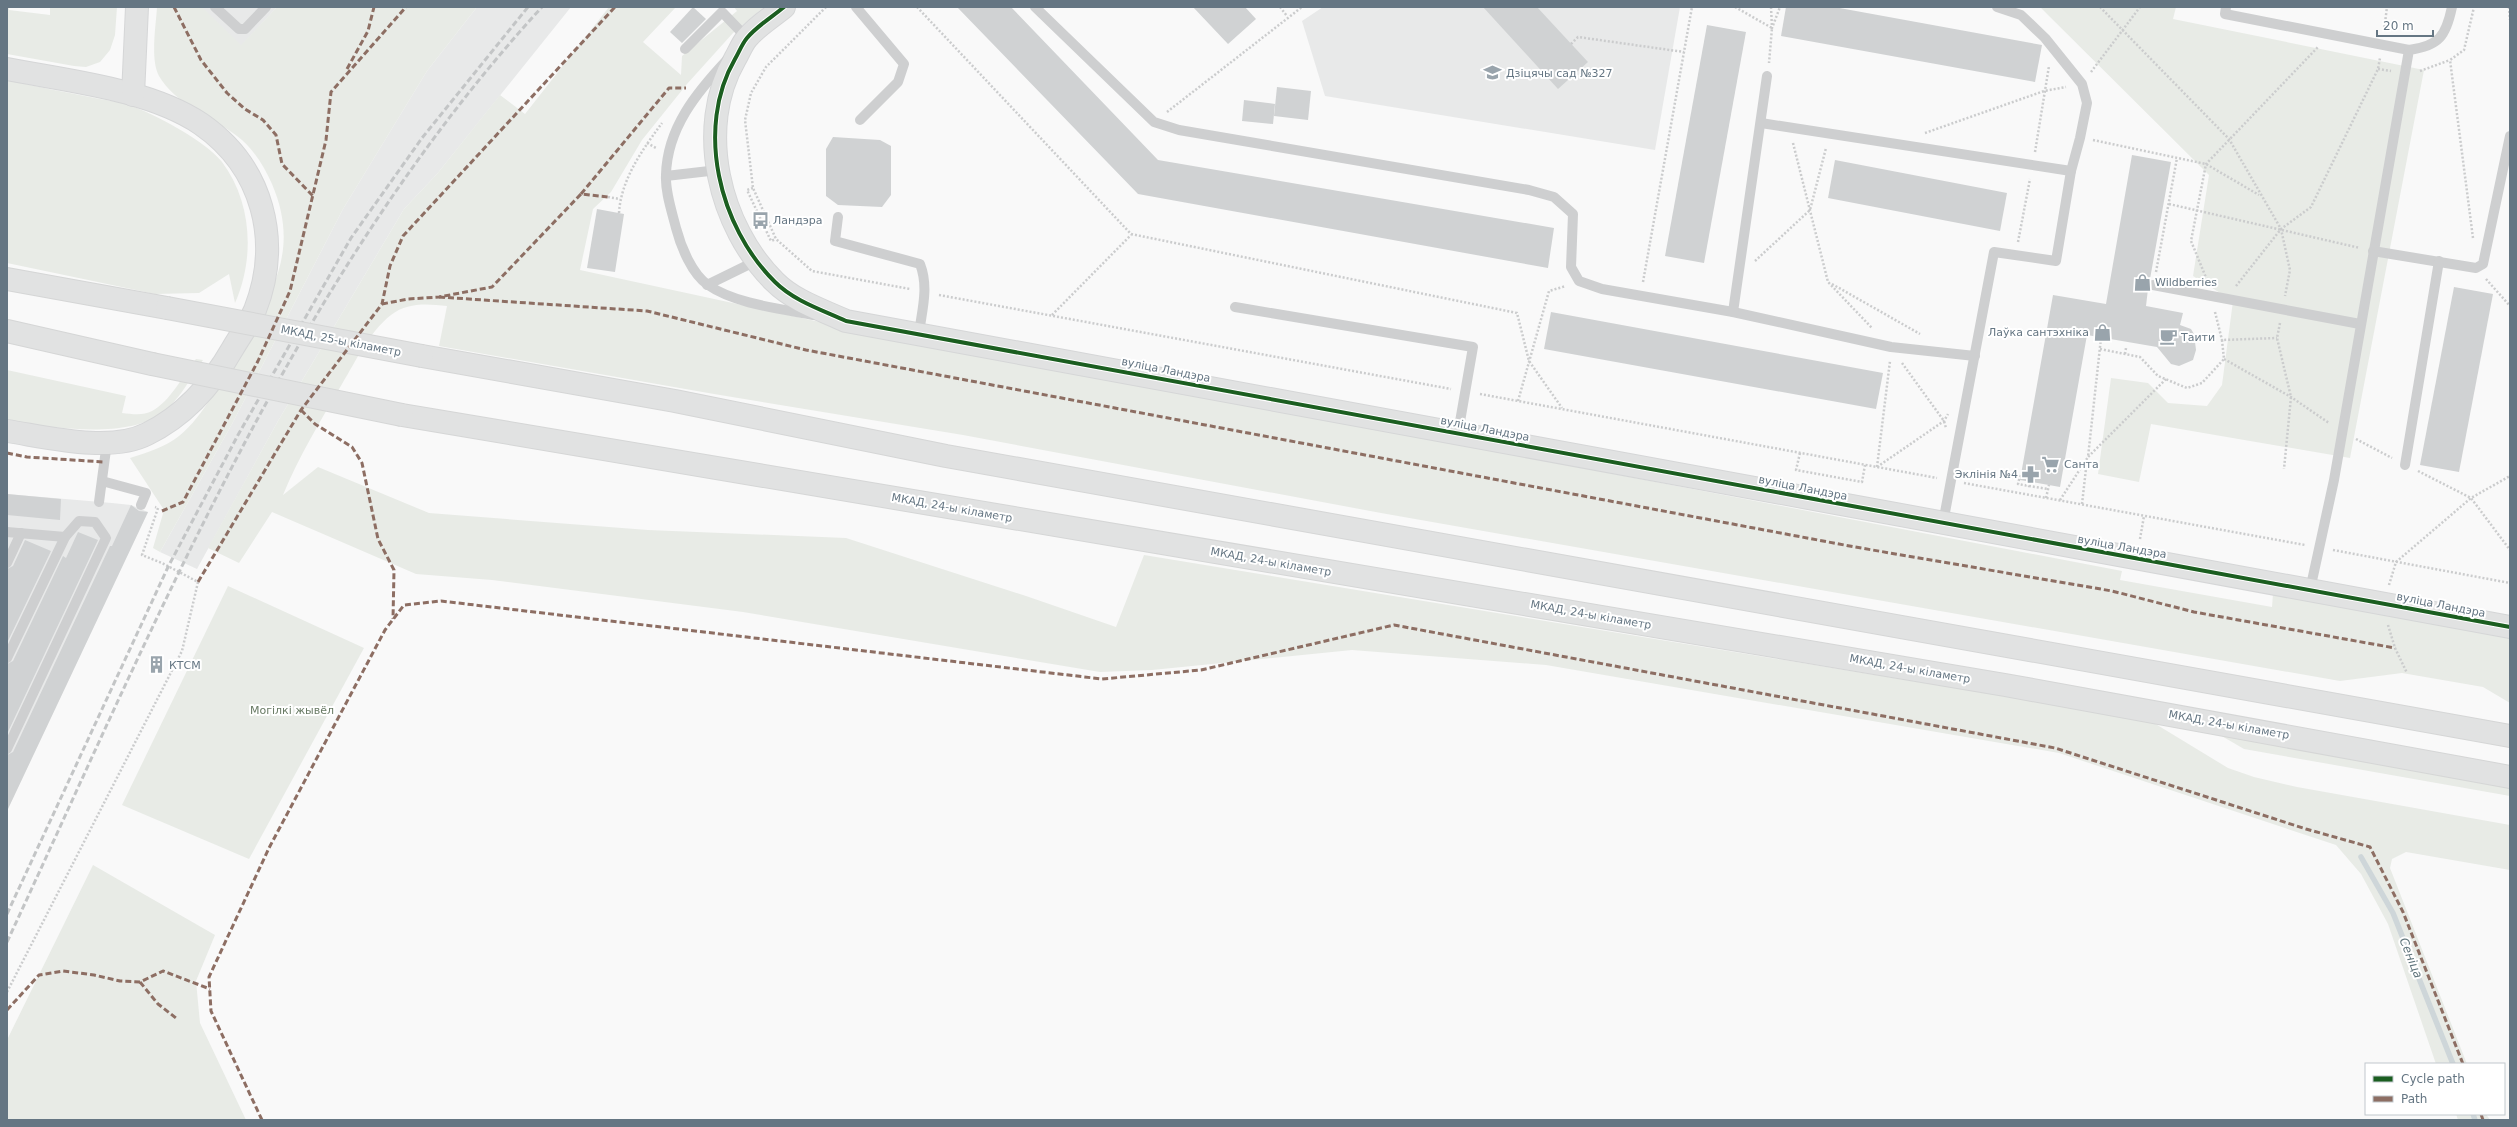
<svg xmlns="http://www.w3.org/2000/svg" width="2517" height="1127" viewBox="0 0 2517 1127" font-family="'DejaVu Sans',sans-serif">
  <rect width="100%" height="100%" fill="#f9f9f9"/>
  <g fill="#e8e9e9">
    <path d="M 201,7 L 277,7 L 241,46 Z"/>
    <path d="M 477,7 L 571,7 L 437,174 L 404,209 L 278,421 L 197,569 L 160,552 L 232,424 L 343,209 L 427,71 Z"/>
    <path d="M 1323,7 L 1680,7 L 1655,150 L 1325,96 L 1302,21 Z"/>
    <path d="M 7,494 L 112,503 L 131,505 L 148,512 L 7,811 Z"/>
  </g>
  <g fill="#e8ebe6">
    <path d="M 7,7 L 9,7 L 9,10 L 50,15 L 50,7 L 117,7 L 115,35 L 110,50 L 100,62 L 86,67 L 74,66 L 7,54 Z"/>
    <path d="M 157,7 L 202,7 L 241,45 L 277,7 L 477,7 L 427,71 L 343,209 L 232,424 L 160,552 L 153,548 L 164,510 L 130,458 C 146,453 165,447 179,436 C 205,415 220,381 237,352 C 271,295 301,252 272,184 C 264,166 253,148 237,136 C 212,117 175,104 159,76 C 150,60 156,25 157,7 Z"/>
    <path d="M 609,7 L 676,7 L 643,42 L 681,75 L 682,56 L 737,11 L 734,7 L 764,7 L 733,33 L 687,84 L 642,140 L 611,192 L 593,209 L 580,270 L 834,325 L 2122,571 L 2120,580 L 2272,607 L 2273,594 L 2510,637 L 2510,703 L 2483,687 L 2402,673 L 2340,681 L 1381,513 L 963,435 L 714,394 L 439,346 L 447,306 C 427,304 408,302 391,315 C 369,332 356,361 342,384 C 321,420 299,456 283,495 L 318,467 L 429,513 L 648,530 L 846,538 L 1026,596 L 1116,627 L 1144,555 L 2149,720 L 2228,768 L 2254,777 L 2297,787 L 2510,825 L 2510,870 L 2406,852 L 2392,859 L 2390,868 L 2467,1064 L 2436,1064 L 2388,924 L 2361,874 L 2336,845 L 2059,753 L 1546,665 L 1352,650 L 1152,670 L 1100,672 L 743,612 L 492,580 L 416,574 L 272,512 L 239,563 L 208,548 L 278,421 L 404,209 L 437,174 L 500,95 L 525,114 Z"/>
    <path d="M 2040,7 L 2176,7 L 2173,19 L 2424,70 L 2350,458 L 2151,424 L 2139,482 L 2098,474 L 2111,378 L 2148,383 L 2168,403 L 2207,406 L 2222,385 L 2233,301 L 2193,276 L 2209,175 Z"/>
    <path d="M 7,80 C 35,86 63,92 90,97 C 103,100 117,101 129,105 C 153,113 207,142 222,162 C 252,202 255,258 235,303 L 229,274 L 199,293 L 155,294 L 7,263 Z"/>
    <path d="M 196,359 L 203,360 C 191,377 179,401 162,413 C 126,440 49,427 7,421 L 7,370 L 126,396 L 122,413 C 132,414 143,416 152,411 C 171,401 183,375 196,359 Z"/>
    <path d="M 228,586 L 364,648 L 249,859 L 122,805 Z"/>
    <path d="M 2220,735 L 2510,786 L 2510,796 L 2244,749 Z"/>
    <path d="M 93,865 L 215,935 L 196,981 L 200,1023 L 246,1120 L 7,1120 L 7,1040 Z"/>
    <path d="M 2456,1114 L 2486,1114 L 2490,1120 L 2458,1120 Z"/>
  </g>
  <g fill="none" stroke-linecap="round" stroke-linejoin="round">
    <g stroke="#ced6d9" stroke-width="5.5">
      <path d="M 2361,857 L 2393,913 L 2453,1064"/>
      <path d="M 2473,1114 L 2475,1120"/>
    </g>
  </g>
  <g fill="#d0d2d3">
    <path d="M 693,7 L 706,19 L 682,43 L 670,32 Z"/>
    <path d="M 957,7 L 1011,7 L 1158,160 L 1554,228 L 1548,268 L 1138,194 Z"/>
    <path d="M 1193,7 L 1245,7 L 1256,19 L 1228,44 Z"/>
    <path d="M 1483,7 L 1537,7 L 1588,62 L 1558,89 Z"/>
    <path d="M 1786,7 L 1834,7 L 2042,45 L 2035,82 L 1781,36 Z"/>
    <path d="M 1707,25 L 1746,32 L 1704,263 L 1665,256 Z"/>
    <path d="M 1277,87 L 1311,91 L 1308,120 L 1274,116 Z"/>
    <path d="M 1244,100 L 1275,104 L 1273,124 L 1242,121 Z"/>
    <path d="M 833,137 L 880,140 L 891,146 L 891,195 L 882,207 L 838,205 L 826,196 L 826,149 Z"/>
    <path d="M 2132,155 L 2171,162 L 2150,279 L 2147,284 L 2148,289 L 2146,306 L 2183,313 L 2180,325 L 2191,329 L 2194,334 L 2196,350 L 2193,360 L 2179,366 L 2171,364 L 2157,347 L 2087,335 L 2060,487 L 2020,480 L 2053,295 L 2106,304 Z"/>
    <path d="M 1835,160 L 2007,193 L 2000,231 L 1828,198 Z"/>
    <path d="M 597,209 L 624,214 L 615,272 L 587,268 Z"/>
    <path d="M 2454,287 L 2493,294 L 2459,472 L 2420,465 Z"/>
    <path d="M 1551,312 L 1883,373 L 1876,409 L 1544,349 Z"/>
    <path d="M 7,494 L 61,499 L 60,520 L 7,515 Z"/>
    <path d="M 131,505 L 139,511 L 148,512 L 7,811 L 7,755 L 13,752 L 110,546 L 112,546 Z"/>
    <path d="M 78,532 L 98,540 L 7,734 L 7,664 L 13,661 L 63,556 L 66,558 Z"/>
    <path d="M 25,540 L 51,551 L 7,643 L 7,569 L 13,566 Z"/>
  </g>
  <g fill="none" stroke-linecap="round" stroke-linejoin="round">
    <defs>
      <g id="secondary">
        <path d="M 784,7 C 772,17 757,26 747,38 C 742,44 739,52 735,59 C 695,128 719,227 775,282 C 794,301 822,310 846,321 L 2510,627"/>
        <path d="M 7,69 C 68,81 149,89 201,124 C 263,167 282,241 255,310 C 249,324 240,336 233,348 C 213,383 184,416 147,434 C 110,453 47,437 7,431"/>
        <path d="M 133,95 L 137,7"/>
      </g>
      <g id="highway">
        <path d="M 7,279 L 167,308"/>
        <path d="M 7,331 L 152,364"/>
        <path d="M 422,356 L 675,401 L 946,456 L 2510,736"/>
        <path d="M 402,415 L 2005,685 L 2510,777"/>
      </g>
    </defs>
    <use href="#secondary" stroke="#d5d6d7" stroke-width="24"/>
    <use href="#highway" stroke="#d5d6d6" stroke-width="24"/>
    <g stroke="#cbcccd" stroke-width="2.5" stroke-dasharray="2 2" stroke-linecap="butt">
      <path d="M 826,7 L 766,67 L 751,93 L 745,120 L 753,188 L 776,239 L 812,271 L 910,289"/>
      <path d="M 917,7 L 1131,234 L 1517,313 L 1529,361 L 1562,408"/>
      <path d="M 1280,7 L 1287,16"/>
      <path d="M 1735,7 L 1772,28 L 1769,63"/>
      <path d="M 1771,7 L 1772,28 L 1780,7"/>
      <path d="M 2100,7 L 2229,139 L 2281,229 L 2290,270 L 2285,296"/>
      <path d="M 2509,7 L 2510,20"/>
      <path d="M 2384,31 L 2387,7"/>
      <path d="M 1571,44 L 1578,37 L 1684,52"/>
      <path d="M 2378,69 L 2391,71"/>
      <path d="M 2420,71 L 2450,60"/>
      <path d="M 2091,72 L 2140,7"/>
      <path d="M 1167,112 L 1302,7"/>
      <path d="M 1925,133 L 2044,91 L 2066,87"/>
      <path d="M 2093,140 L 2206,164 L 2259,195"/>
      <path d="M 647,143 L 656,148"/>
      <path d="M 1793,143 L 1828,282 L 1872,328"/>
      <path d="M 2035,152 L 2049,66"/>
      <path d="M 753,188 L 747,190 L 771,241 L 776,239"/>
      <path d="M 608,197 L 620,199"/>
      <path d="M 2169,204 L 2360,248"/>
      <path d="M 619,213 C 621,179 643,149 662,123"/>
      <path d="M 2473,238 L 2450,60 L 2464,50 L 2474,7"/>
      <path d="M 2018,242 L 2030,179"/>
      <path d="M 1755,261 L 1810,210 L 1826,148"/>
      <path d="M 2156,272 L 2177,158"/>
      <path d="M 2486,279 L 2510,306"/>
      <path d="M 2207,280 L 2191,241 L 2206,164 L 2318,47"/>
      <path d="M 1643,282 L 1692,7"/>
      <path d="M 1832,284 L 1920,334"/>
      <path d="M 2236,286 L 2281,229 L 2311,207 L 2378,69 L 2380,58"/>
      <path d="M 939,295 L 1451,389"/>
      <path d="M 2215,312 L 2222,340"/>
      <path d="M 1052,315 L 1131,235"/>
      <path d="M 2280,323 L 2277,338 L 2291,397 L 2284,469"/>
      <path d="M 2101,338 L 2088,457 L 2166,379"/>
      <path d="M 2100,349 L 2140,357 L 2158,376 L 2187,388 L 2202,383 L 2224,359 L 2222,340 L 2277,338"/>
      <path d="M 2125,354 L 2126,348"/>
      <path d="M 2224,359 L 2291,397 L 2329,423"/>
      <path d="M 1902,363 L 1944,421 L 1946,428"/>
      <path d="M 1480,394 L 1937,478"/>
      <path d="M 1518,401 L 1549,291 L 1566,286"/>
      <path d="M 2356,439 L 2392,458"/>
      <path d="M 1800,453 L 1796,470 L 1862,482 L 1865,465"/>
      <path d="M 1877,467 L 1890,361"/>
      <path d="M 1877,467 L 1944,421 L 1948,414"/>
      <path d="M 2418,471 L 2471,498 L 2510,550"/>
      <path d="M 2020,475 L 2018,484 L 2029,486"/>
      <path d="M 2030,482 L 2029,486 L 2048,489"/>
      <path d="M 1964,483 L 2305,545"/>
      <path d="M 2046,498 L 2049,485"/>
      <path d="M 2060,500 L 2088,457"/>
      <path d="M 2082,504 L 2087,460"/>
      <path d="M 2140,539 L 2144,516"/>
      <path d="M 2333,550 L 2510,583"/>
      <path d="M 2389,585 L 2396,562 L 2471,498 L 2510,476"/>
      <path d="M 2388,625 L 2395,648 L 2407,673"/>
      <path d="M 7,992 L 182,651 L 198,582 L 162,563 L 142,555 L 158,508 L 155,507"/>
    </g>
    <g stroke="#cecfd0" stroke-width="10">
      <path d="M 215,7 L 239,29 L 245,29 L 266,7"/>
      <path d="M 856,7 L 904,64 L 898,82 L 860,120"/>
      <path d="M 1035,7 L 1154,122 L 1179,130 L 1529,190 L 1554,197 L 1573,214 L 1571,267 L 1579,281 L 1602,289 L 1733,312 L 1891,347 L 1975,356"/>
      <path d="M 2226,7 L 2225,14 L 2409,50"/>
      <path d="M 685,49 L 722,12 L 747,38 L 745,41"/>
      <path d="M 727,60 C 697,92 667,128 666,175 C 665,192 672,212 676,228 C 681,247 692,274 708,285 C 735,304 782,309 813,315"/>
      <path d="M 1761,123 L 2071,171"/>
      <path d="M 666,176 L 718,170"/>
      <path d="M 838,217 L 835,241 L 920,264 C 929,287 922,310 919,333"/>
      <path d="M 2373,251 L 2476,268 L 2483,264 L 2510,136"/>
      <path d="M 707,285 L 756,261"/>
      <path d="M 2153,285 L 2360,324"/>
      <path d="M 1235,307 L 1473,347 L 1458,433"/>
      <path d="M 1733,312 L 1767,76"/>
      <path d="M 2405,465 L 2439,261"/>
      <path d="M 102,481 L 146,493 L 141,505"/>
      <path d="M 99,502 L 107,442"/>
      <path d="M 1943,523 L 1994,252 L 2056,261 L 2071,171 L 2080,138 L 2087,103 L 2082,84 L 2045,38 L 2021,15 L 1997,7"/>
      <path d="M 7,532 L 65,537"/>
      <path d="M 7,563 L 21,533"/>
      <path d="M 2310,590 L 2334,480 L 2409,50 C 2439,46 2446,36 2452,7"/>
      <path d="M 7,658 L 65,537 L 79,521 L 95,522 L 106,538 L 7,749"/>
    </g>
    <use href="#secondary" stroke="#e1e2e2" stroke-width="22"/>
    <use href="#highway" stroke="#e1e2e2" stroke-width="22"/>
    <g stroke="#c3c5c6" stroke-width="3" stroke-dasharray="6 3" stroke-linecap="butt">
      <path d="M 7,914 L 168,567 L 238,435 L 351,238 L 422,138 L 528,7"/>
      <path d="M 7,942 C 158,618 297,274 542,7"/>
    </g>
    <defs>
      <g id="highway-bridge">
        <path d="M 167,308 L 422,356"/>
        <path d="M 152,364 L 402,415"/>
      </g>
    </defs>
    <use href="#highway-bridge" stroke="#d5d6d6" stroke-width="24" stroke-linecap="butt"/>
    <use href="#highway-bridge" stroke="#e1e2e2" stroke-width="22"/>
    <g stroke="#8d6e63" stroke-width="3" stroke-dasharray="6 3" stroke-linecap="butt">
      <path d="M 174,7 L 201,60 L 227,93 L 245,109 L 263,120 L 276,135 L 282,164 L 313,196"/>
      <path d="M 347,69 L 368,31 L 374,7"/>
      <path d="M 581,194 L 669,88 L 686,88"/>
      <path d="M 439,297 L 647,311 L 806,350 L 1855,547 L 2112,591 L 2194,612 L 2395,648"/>
      <path d="M 382,304 L 408,299 L 439,297 L 492,287 L 581,194 L 608,197"/>
      <path d="M 301,410 L 315,424 L 352,447 L 362,463 L 378,539 L 394,570 L 393,619"/>
      <path d="M 7,453 L 27,457 L 104,462"/>
      <path d="M 162,511 L 183,502 L 258,361 L 290,291 L 326,140 L 331,92 L 406,7"/>
      <path d="M 198,582 L 301,410 L 382,304 L 390,266 L 403,236 L 615,7"/>
      <path d="M 140,982 L 158,1004 L 176,1018"/>
      <path d="M 7,1010 L 39,975 L 63,971 L 94,975 L 120,981 L 140,982 L 163,971 L 210,989"/>
      <path d="M 2481,1114 L 2483,1120"/>
      <path d="M 262,1120 L 211,1011 L 209,977 L 269,848 L 385,630 L 404,605 L 441,601 L 1102,679 L 1201,670 L 1394,625 L 2055,748 L 2306,829 L 2370,847 L 2403,912 L 2463,1064"/>
    </g>
    <defs>
      <path id="cycleway" d="M 784,7 C 772,17 757,26 747,38 C 742,44 739,52 735,59 C 695,128 719,227 775,282 C 794,301 822,310 846,321 L 2510,627"/>
    </defs>
    <use href="#cycleway" stroke="#fff" stroke-width="6"/>
    <use href="#cycleway" stroke="#1b5e20" stroke-width="4"/>
  </g>
  <defs>
    <symbol id="school-bare" viewBox="-9 -9 18 18"><path d="M0-5L7-2L0 1L-7-2ZM-4 1L0 2.5L4 1V4Q0 6-4 4Z" fill="#99a4ac" stroke="#fff" stroke-width="2.5" paint-order="stroke"/></symbol>
    <symbol id="bus-bare" viewBox="-9 -9 18 18"><path d="M-5-6H5V4H4V6H2V4H-2V6H-4V4H-5ZM-3.5-4V0h7V-4ZM-3.5 1.2v1.5H-2V1.2ZM2 1.2v1.5H3.5V1.2Z" fill="#99a4ac" stroke="#fff" stroke-width="2.5" paint-order="stroke"/></symbol>
    <symbol id="shop-bare" viewBox="-9 -9 18 18"><path d="M-5-2.5h2.3a2.7 3.5 0 0 1 5.4 0H5L5.5 6h-11ZM-1.5-2.5h3a1.5 2.3 0 0 0-3 0Z" fill="#99a4ac" stroke="#fff" stroke-width="2.5" paint-order="stroke"/></symbol>
    <symbol id="cafe-bare" viewBox="-9 -9 18 18"><path d="M-5.5-4.5H6V0H3Q3 3.5 0 3.5H-2.5Q-5.5 3.5-5.5 0ZM3-3.2v2h1.7v-2ZM-6 4.5H4V6H-6Z" fill="#99a4ac" stroke="#fff" stroke-width="2.5" paint-order="stroke"/></symbol>
    <symbol id="supermarket-bare" viewBox="-9 -9 18 18"><path d="M-6-5.5h2.5l.6 2H6L4.5 2H-2.5L-4.4-4H-6ZM-1.5 3.2a1.3 1.3 0 1 0 .1 0ZM3 3.2a1.3 1.3 0 1 0 .1 0Z" fill="#99a4ac" stroke="#fff" stroke-width="2.5" paint-order="stroke"/></symbol>
    <symbol id="pharmacy-bare" viewBox="-9 -9 18 18"><path d="M-2-6h4v4h4v4h-4v4h-4v-4h-4v-4h4Z" fill="#99a4ac" stroke="#fff" stroke-width="2.5" paint-order="stroke"/></symbol>
    <symbol id="building-bare" viewBox="-9 -9 18 18"><path d="M-4-6H4V6H1V3H-1V6H-4ZM-2.5-4.3h1.7v1.8h-1.7ZM.8-4.3h1.7v1.8H.8ZM-2.5-1h1.7V.8h-1.7ZM.8-1h1.7V.8H.8Z" fill="#99a4ac" stroke="#fff" stroke-width="2.5" paint-order="stroke"/></symbol>
  </defs>
  <g fill-rule="evenodd">
    <use href="#school-bare" x="1480" y="60" width="25" height="25"/>
    <use href="#bus-bare" x="748" y="208" width="25" height="25"/>
    <use href="#shop-bare" x="2130" y="270" width="25" height="25"/>
    <use href="#shop-bare" x="2090" y="320" width="25" height="25"/>
    <use href="#cafe-bare" x="2156" y="324" width="25" height="25"/>
    <use href="#supermarket-bare" x="2038" y="452" width="25" height="25"/>
    <use href="#pharmacy-bare" x="2018" y="462" width="25" height="25"/>
    <use href="#building-bare" x="144" y="652" width="25" height="25"/>
  </g>
  <g text-anchor="middle" dominant-baseline="central" stroke-width="4" stroke-linejoin="round" paint-order="stroke">
    <g font-size="11" fill="#657683" stroke="#fff" text-anchor="start">
      <text x="1506" y="73">Дзіцячы сад №327</text>
      <text x="773" y="220">Ландэра</text>
      <text x="2155" y="282">Wildberries</text>
      <text x="2089" y="332" text-anchor="end">Лаўка сантэхніка</text>
      <text x="2181" y="337">Таити</text>
      <text x="2064" y="464">Санта</text>
      <text x="2018" y="474" text-anchor="end">Эклінія №4</text>
      <text x="169" y="665">КТСМ</text>
    </g>
    <g font-size="11" fill="#657683" stroke="#fff">
      <text transform="translate(341 341) rotate(11)">МКАД, 25-ы кіламетр</text>
      <text transform="translate(1166 370) rotate(11)">вуліца Ландэра</text>
      <text transform="translate(1485 429) rotate(11)">вуліца Ландэра</text>
      <text transform="translate(1803 488) rotate(11)">вуліца Ландэра</text>
      <text transform="translate(952 508) rotate(10)">МКАД, 24-ы кіламетр</text>
      <text transform="translate(2122 547) rotate(10)">вуліца Ландэра</text>
      <text transform="translate(1271 562) rotate(10)">МКАД, 24-ы кіламетр</text>
      <text transform="translate(2441 605) rotate(11)">вуліца Ландэра</text>
      <text transform="translate(1591 615) rotate(10)">МКАД, 24-ы кіламетр</text>
      <text transform="translate(1910 669) rotate(10)">МКАД, 24-ы кіламетр</text>
      <text transform="translate(2229 725) rotate(10)">МКАД, 24-ы кіламетр</text>
    </g>
    <g font-size="11" fill="#687a64" stroke="#fff">
      <text x="292" y="710">Могілкі жывёл</text>
    </g>
    <g font-size="12" font-style="italic" fill="#60757c" stroke="#fff">
      <text transform="translate(2411 958) rotate(68)">Сеніца</text>
    </g>
  </g>
  <rect width="2517" height="1127" fill="none" stroke="#657683" stroke-width="16"/>
  <rect x="2365" y="1063" width="140" height="52" fill="#ffffff" stroke="#c1c8cd"/>
  <rect x="2373" y="1076" width="20" height="6" fill="#1b5e20" stroke="#c1c8cd"/>
  <text x="2401" y="1083" font-size="12" fill="#657683">Cycle path</text>
  <rect x="2373" y="1096" width="20" height="6" fill="#8d6e63" stroke="#c1c8cd"/>
  <text x="2401" y="1103" font-size="12" fill="#657683">Path</text>
  <path d="M2377 30v6h56v-6" fill="none" stroke="#657683" stroke-width="2"/>
  <text x="2383" y="30" font-size="12" fill="#657683" stroke="#ffffff" stroke-width="3" paint-order="stroke">20 m</text>
</svg>
